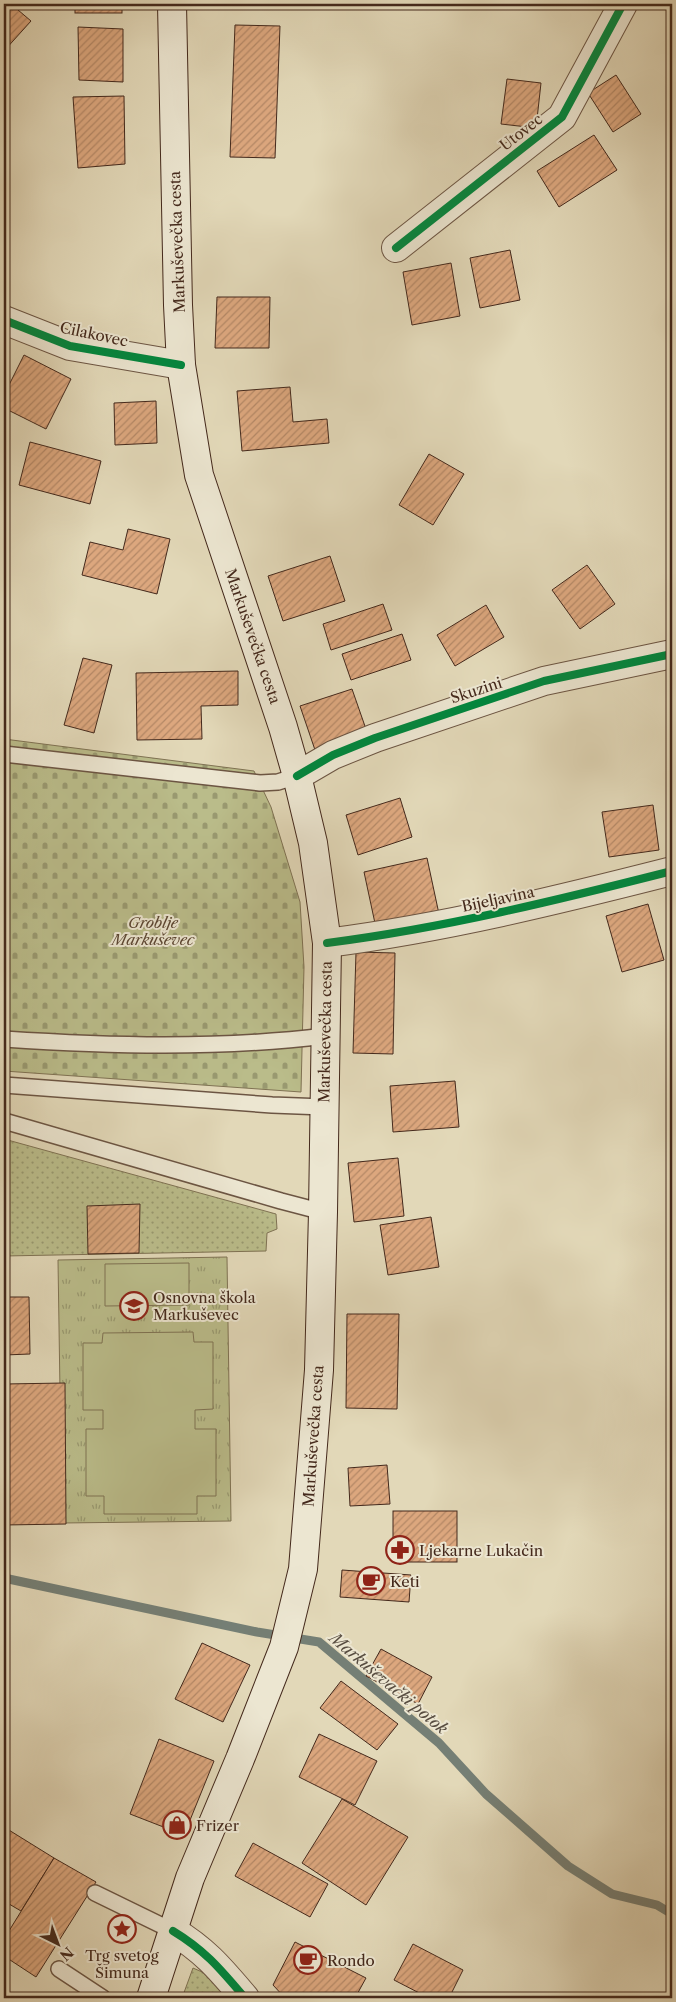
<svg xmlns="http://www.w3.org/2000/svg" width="676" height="2002" viewBox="0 0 676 2002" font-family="'Libre Caslon Text',serif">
  <defs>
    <pattern id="grass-dots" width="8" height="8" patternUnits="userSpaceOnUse" patternTransform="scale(1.25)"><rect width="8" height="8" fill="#babc8a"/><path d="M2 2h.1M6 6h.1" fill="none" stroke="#999970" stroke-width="1.8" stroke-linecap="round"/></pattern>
    <pattern id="cemetery-stones" width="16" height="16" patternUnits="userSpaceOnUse" patternTransform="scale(1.25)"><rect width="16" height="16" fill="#babc8a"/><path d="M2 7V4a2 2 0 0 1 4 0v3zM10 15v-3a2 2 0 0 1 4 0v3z" fill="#999970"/></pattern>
    <pattern id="park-tufts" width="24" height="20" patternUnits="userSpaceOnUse" patternTransform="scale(1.25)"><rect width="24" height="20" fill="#babc8a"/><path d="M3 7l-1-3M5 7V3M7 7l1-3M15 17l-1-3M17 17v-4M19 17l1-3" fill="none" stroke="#999970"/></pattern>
    <pattern id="building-hatch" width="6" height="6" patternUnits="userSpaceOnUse" patternTransform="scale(1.25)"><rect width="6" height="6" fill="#dca77e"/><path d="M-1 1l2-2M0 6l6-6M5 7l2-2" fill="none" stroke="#b48866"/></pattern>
  </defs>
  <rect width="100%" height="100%" fill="#e2d8b8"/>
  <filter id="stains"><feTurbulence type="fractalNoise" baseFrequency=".004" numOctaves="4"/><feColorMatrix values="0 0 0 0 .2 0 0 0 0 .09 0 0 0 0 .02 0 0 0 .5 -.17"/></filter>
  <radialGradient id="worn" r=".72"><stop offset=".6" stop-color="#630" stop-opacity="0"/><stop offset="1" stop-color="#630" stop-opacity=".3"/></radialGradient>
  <g fill="url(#grass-dots)" stroke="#7f7253">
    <path d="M 4,1139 L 276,1214 L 277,1229 L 267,1233 L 266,1251 L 4,1256 Z"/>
    <path d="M 193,1968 L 209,1975 L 230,1998 L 182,1998 Z"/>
  </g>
  <path fill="url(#cemetery-stones)" stroke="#7f7253" d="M 4,739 L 254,771 L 271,807 L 300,902 L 304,967 L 301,1092 L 4,1071 Z"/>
  <path fill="url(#park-tufts)" stroke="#7f7253" d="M 227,1257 L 231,1521 L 62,1523 L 58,1260 Z"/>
  <g fill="#babc8a" stroke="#7f7253">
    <path d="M 189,1263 L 189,1305 L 105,1306 L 105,1264 Z"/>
    <path d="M 193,1332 L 194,1342 L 213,1342 L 213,1409 L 195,1410 L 195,1429 L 216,1429 L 216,1496 L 197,1496 L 197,1514 L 104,1514 L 104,1496 L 86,1496 L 86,1429 L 103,1429 L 103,1410 L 83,1410 L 83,1343 L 102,1343 L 103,1333 Z"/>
  </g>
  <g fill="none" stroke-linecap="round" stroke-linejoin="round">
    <path stroke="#757f75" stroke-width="9" d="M 4,1578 L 257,1632 L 319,1642 L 439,1743 L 486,1794 L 568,1866 L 612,1894 L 657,1905 L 672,1914"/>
  </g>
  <g fill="url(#building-hatch)" stroke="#44291c">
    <path d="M 4,4 L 11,4 L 31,21 L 4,51 Z"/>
    <rect x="75" y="4" width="47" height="9"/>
    <path d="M 235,25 L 280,26 L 275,158 L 230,157 Z"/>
    <path d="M 78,27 L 123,29 L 123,82 L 79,80 Z"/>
    <path d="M 616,75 L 641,114 L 613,132 L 588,93 Z"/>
    <path d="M 507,79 L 541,83 L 536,128 L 501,124 Z"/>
    <path d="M 124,96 L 125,164 L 78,168 L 73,97 Z"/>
    <path d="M 594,135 L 617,170 L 559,207 L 537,171 Z"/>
    <path d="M 510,250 L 520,300 L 480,308 L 470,258 Z"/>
    <path d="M 451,263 L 460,316 L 412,325 L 403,272 Z"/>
    <path d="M 217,297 L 270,297 L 269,348 L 215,348 Z"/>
    <path d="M 24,355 L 71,379 L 46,429 L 4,408 L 4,395 Z"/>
    <path d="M 290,387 L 293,422 L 327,419 L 329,443 L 242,451 L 237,391 Z"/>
    <path d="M 156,401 L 157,443 L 115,445 L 114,403 Z"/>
    <path d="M 30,442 L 101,461 L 90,504 L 19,485 Z"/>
    <path d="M 429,454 L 464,474 L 433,525 L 399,505 Z"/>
    <path d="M 128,529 L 170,539 L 157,594 L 82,575 L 90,542 L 123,550 Z"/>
    <path d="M 330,556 L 345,601 L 283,621 L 268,576 Z"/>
    <path d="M 587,565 L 615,604 L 580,629 L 552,590 Z"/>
    <path d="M 383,604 L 392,630 L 331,650 L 323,624 Z"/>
    <path d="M 486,605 L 504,637 L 455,666 L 437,635 Z"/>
    <path d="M 402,634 L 411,660 L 351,680 L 342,654 Z"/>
    <path d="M 83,658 L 112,665 L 94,733 L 64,725 Z"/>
    <path d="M 238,671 L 238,705 L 201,706 L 202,739 L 137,740 L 136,673 Z"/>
    <path d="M 352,689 L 367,732 L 315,750 L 300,706 Z"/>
    <path d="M 400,798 L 412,837 L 358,855 L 346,815 Z"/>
    <path d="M 653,805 L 659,850 L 609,857 L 602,812 Z"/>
    <path d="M 427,858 L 439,914 L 376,928 L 364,872 Z"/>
    <path d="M 648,904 L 664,960 L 622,972 L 606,916 Z"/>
    <path d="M 667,942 L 672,942 L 672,988 L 669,988 Z"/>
    <path d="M 356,952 L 395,953 L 393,1054 L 353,1053 Z"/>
    <path d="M 455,1081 L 459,1127 L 393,1132 L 390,1086 Z"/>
    <path d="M 398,1158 L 404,1216 L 354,1222 L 348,1163 Z"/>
    <path d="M 140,1204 L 139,1253 L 88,1254 L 87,1206 Z"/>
    <path d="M 431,1217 L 439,1267 L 388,1275 L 380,1225 Z"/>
    <path d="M 4,1297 L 29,1297 L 30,1354 L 4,1355 Z"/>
    <path d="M 347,1314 L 399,1314 L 397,1409 L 346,1408 Z"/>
    <path d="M 65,1383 L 66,1524 L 4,1525 L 4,1384 Z"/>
    <path d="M 387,1465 L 390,1504 L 350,1506 L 348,1468 Z"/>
    <rect x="393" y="1511" width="64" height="51"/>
    <path d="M 342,1570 L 411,1575 L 409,1602 L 340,1597 Z"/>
    <path d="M 202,1643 L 250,1665 L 223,1722 L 175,1699 Z"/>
    <path d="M 381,1649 L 432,1677 L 418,1704 L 366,1676 Z"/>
    <path d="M 341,1681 L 398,1724 L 377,1750 L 320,1708 Z"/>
    <path d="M 319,1734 L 377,1761 L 355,1805 L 299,1777 Z"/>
    <path d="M 159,1739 L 214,1761 L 184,1835 L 130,1814 Z"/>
    <path d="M 342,1799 L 408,1837 L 366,1905 L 302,1863 Z"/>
    <path d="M 4,1827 L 54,1858 L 21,1911 L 4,1901 Z"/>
    <path d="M 253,1843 L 328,1884 L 310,1917 L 235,1876 Z"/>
    <path d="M 54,1858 L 96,1882 L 36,1977 L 4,1956 L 4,1939 Z"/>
    <path d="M 295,1942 L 366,1978 L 355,1998 L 285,1998 L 273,1985 Z"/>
    <path d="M 413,1944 L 463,1970 L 449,1998 L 429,1998 L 394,1980 Z"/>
  </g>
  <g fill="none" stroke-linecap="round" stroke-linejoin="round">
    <defs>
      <g id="service">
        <path d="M 4,754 L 260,783 L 278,782 L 297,776"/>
        <path d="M 4,1039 C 110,1046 219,1049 325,1036"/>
        <path d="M 4,1085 L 272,1105 L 324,1107"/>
        <path d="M 4,1121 L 281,1201 L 323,1212"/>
        <path d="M 95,1893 L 173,1931"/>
        <path d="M 59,1969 L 103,1998"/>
      </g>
      <g id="minor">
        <path d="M 396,248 L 562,117 L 623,4"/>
        <path d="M 4,320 L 70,346 L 181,365"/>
        <path d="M 297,776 L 333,755 L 375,738 L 544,681 L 672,654"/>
        <path d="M 327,943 C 444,928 558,900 672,871"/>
        <path d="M 173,1931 C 206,1951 221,1970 245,1998"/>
      </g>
      <path id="secondary" d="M 151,1998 L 190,1878 L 240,1759 L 284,1647 L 303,1569 L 319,1370 L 323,1212 L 327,943 L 313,843 L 297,776 L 283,727 L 199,475 L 181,365 L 178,305 L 172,4"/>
    </defs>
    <use href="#service" stroke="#6c5543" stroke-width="18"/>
    <use href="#minor" stroke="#6c5543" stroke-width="30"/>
    <use href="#secondary" stroke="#44291c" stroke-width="30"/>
    <use href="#service" stroke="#ece6d1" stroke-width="15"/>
    <use href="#minor" stroke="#ece6d1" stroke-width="28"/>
    <use href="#secondary" stroke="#ece6d1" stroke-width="28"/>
    <defs>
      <g id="cycleway">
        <path d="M 396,248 L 562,117 L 623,4"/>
        <path d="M 4,320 L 70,346 L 181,365"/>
        <path d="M 297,776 L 333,755 L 375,738 L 544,681 L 672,654"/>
        <path d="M 327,943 C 444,928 558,900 672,871"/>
        <path d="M 173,1931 C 206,1951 221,1970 245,1998"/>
      </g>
    </defs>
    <use href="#cycleway" stroke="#ece6d1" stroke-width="11"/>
    <use href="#cycleway" stroke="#00873e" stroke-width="8"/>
  </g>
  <defs>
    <symbol id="school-ring" viewBox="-11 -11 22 22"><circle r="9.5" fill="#ece6d1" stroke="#8f2418" stroke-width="1.5"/><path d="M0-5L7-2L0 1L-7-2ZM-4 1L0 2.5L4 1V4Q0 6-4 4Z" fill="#8f2418"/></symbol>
    <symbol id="pharmacy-ring" viewBox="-11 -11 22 22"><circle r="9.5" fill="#ece6d1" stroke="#8f2418" stroke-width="1.5"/><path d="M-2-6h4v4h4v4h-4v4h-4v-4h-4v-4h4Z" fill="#8f2418"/></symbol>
    <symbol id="cafe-ring" viewBox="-11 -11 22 22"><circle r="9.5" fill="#ece6d1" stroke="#8f2418" stroke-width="1.5"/><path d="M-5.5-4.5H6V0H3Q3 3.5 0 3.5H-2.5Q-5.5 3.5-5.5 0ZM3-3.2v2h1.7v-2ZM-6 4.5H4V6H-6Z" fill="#8f2418"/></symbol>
    <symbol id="shop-ring" viewBox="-11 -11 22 22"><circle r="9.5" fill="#ece6d1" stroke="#8f2418" stroke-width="1.5"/><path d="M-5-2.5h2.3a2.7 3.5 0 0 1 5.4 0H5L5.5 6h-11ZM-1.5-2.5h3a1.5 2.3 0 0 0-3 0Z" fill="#8f2418"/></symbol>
    <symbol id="sight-ring" viewBox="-11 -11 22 22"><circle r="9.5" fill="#ece6d1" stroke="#8f2418" stroke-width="1.5"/><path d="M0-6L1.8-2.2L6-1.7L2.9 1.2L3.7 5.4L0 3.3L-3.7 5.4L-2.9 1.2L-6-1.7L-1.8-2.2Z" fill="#8f2418"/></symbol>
  </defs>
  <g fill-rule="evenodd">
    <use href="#school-ring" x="118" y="1290" width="32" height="32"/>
    <use href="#pharmacy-ring" x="384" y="1534" width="32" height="32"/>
    <use href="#cafe-ring" x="355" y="1565" width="32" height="32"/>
    <use href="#shop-ring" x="161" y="1809" width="32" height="32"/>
    <use href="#sight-ring" x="106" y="1913" width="32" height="32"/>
    <use href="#cafe-ring" x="292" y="1944" width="32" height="32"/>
  </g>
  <g text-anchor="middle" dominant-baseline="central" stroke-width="4" stroke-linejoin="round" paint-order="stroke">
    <g font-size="15" fill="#44291c" stroke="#ece6d1">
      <text transform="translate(521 132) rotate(-38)">Utovec</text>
      <text transform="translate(177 242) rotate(-92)">Markuševečka cesta</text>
      <text transform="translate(94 334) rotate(12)">Cilakovec</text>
      <text transform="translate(253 636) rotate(71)">Markuševečka cesta</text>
      <text transform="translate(476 690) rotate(-18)">Skuzini</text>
      <text transform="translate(498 899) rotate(-12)">Bijeljavina</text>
      <text transform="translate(325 1032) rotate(-89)">Markuševečka cesta</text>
      <text transform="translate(313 1436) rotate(-86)">Markuševečka cesta</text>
    </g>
    <g font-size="15" font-style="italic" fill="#5c4632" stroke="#ece6d1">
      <text x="153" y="922">Groblje<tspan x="153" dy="17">Markuševec</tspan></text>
    </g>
    <g font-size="15" fill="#44291c" stroke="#ece6d1" text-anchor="start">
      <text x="153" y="1297">Osnovna škola<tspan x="153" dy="17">Markuševec</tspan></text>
      <text x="419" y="1550">Ljekarne Lukačin</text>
      <text x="390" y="1581">Keti</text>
      <text x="196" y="1825">Frizer</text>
      <text x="122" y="1955" text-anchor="middle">Trg svetog<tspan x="122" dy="17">Šimuna</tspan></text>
      <text x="327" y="1960">Rondo</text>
    </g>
    <g font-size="16" font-style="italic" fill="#584d41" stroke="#ece6d1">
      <text transform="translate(389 1683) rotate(40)">Markuševački potok</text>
    </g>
  </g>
  <rect width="676" height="2002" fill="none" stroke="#e2d8b8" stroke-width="20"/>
  <rect x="5" y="5" width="666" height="1992" fill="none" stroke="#44291c" stroke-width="2.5"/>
  <rect x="10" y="10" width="656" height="1982" fill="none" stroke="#44291c"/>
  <g transform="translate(58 1944) rotate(138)" stroke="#ece6d1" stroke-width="4" paint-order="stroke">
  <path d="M0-4L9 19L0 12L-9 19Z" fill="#44291c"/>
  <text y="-8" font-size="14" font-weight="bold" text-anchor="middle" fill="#44291c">N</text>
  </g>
  <rect width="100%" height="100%" filter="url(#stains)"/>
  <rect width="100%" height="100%" fill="url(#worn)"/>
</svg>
